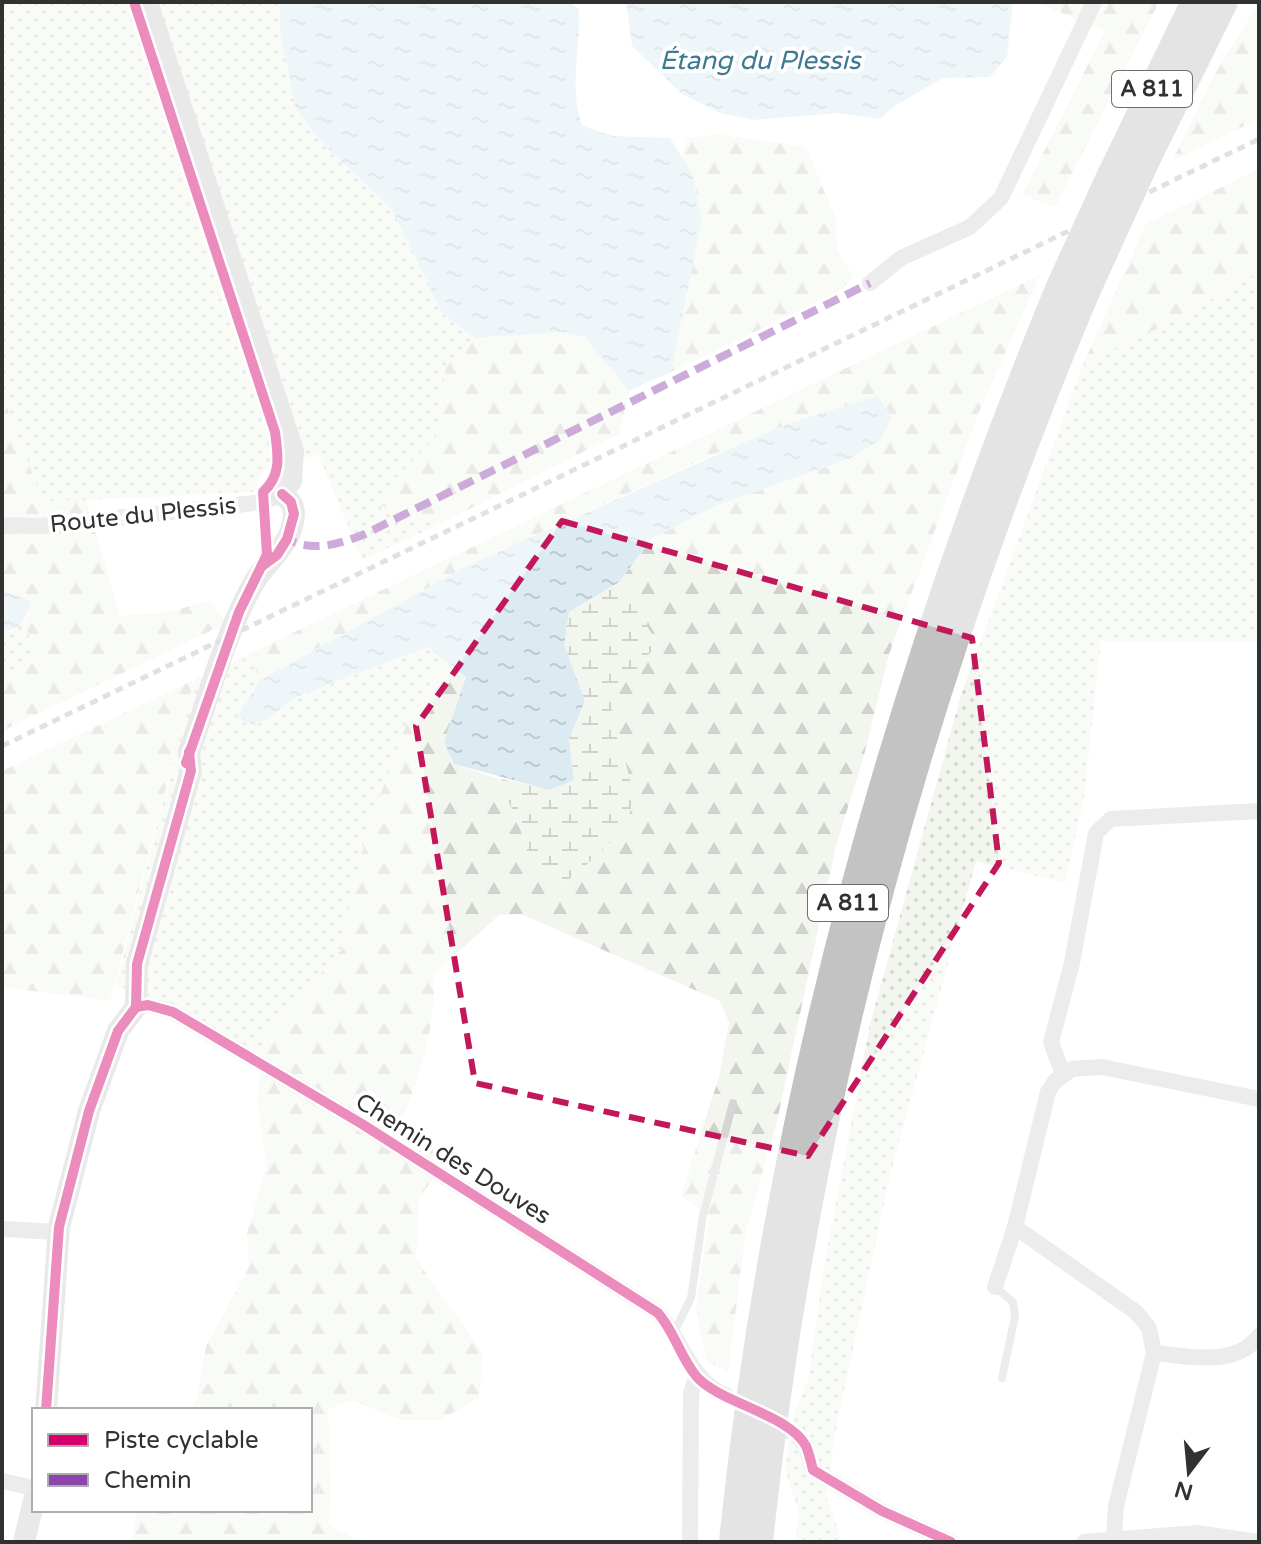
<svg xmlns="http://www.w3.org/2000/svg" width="1261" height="1544" viewBox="0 0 1261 1544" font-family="'Varela Round',sans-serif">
  <defs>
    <pattern id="grass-dots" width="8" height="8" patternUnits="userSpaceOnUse" patternTransform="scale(2)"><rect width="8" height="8" fill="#f2f6ee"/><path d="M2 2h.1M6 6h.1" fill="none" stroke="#d0d3cd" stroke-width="1.8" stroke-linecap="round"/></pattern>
    <pattern id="forest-firs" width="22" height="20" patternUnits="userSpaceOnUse" patternTransform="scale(2)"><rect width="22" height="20" fill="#f2f6ee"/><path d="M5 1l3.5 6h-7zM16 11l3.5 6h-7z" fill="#d0d3cd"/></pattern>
    <pattern id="wetland-marsh" width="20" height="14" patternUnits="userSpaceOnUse" patternTransform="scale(2)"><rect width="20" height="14" fill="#f2f6ee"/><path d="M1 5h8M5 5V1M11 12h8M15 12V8" fill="none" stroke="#d0d3cd"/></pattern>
    <pattern id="water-ripples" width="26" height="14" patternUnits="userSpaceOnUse" patternTransform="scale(2)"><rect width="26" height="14" fill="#dcebf2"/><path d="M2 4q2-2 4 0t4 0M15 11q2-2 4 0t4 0" fill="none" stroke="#bdcad0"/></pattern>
  </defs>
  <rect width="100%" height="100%" fill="#fff"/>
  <g fill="url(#grass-dots)">
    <path d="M 2,2 L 281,2 L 279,27 L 296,110 L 326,147 L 391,208 L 442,313 L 474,338 L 446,364 L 436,436 L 413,462 L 383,506 L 438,525 L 362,560 L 318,454 L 264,469 L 254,492 L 43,502 L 2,395 Z"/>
    <path d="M 1259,272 L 1259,642 L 1101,641 L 1084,797 L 1065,883 L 976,861 L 890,1175 L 837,1423 L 826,1496 L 842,1542 L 796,1542 L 799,1512 L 785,1470 L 793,1416 L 808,1380 L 824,1266 L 870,1024 L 961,695 L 1084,362 L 1170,323 Z"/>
    <path d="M 24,622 L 37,654 L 26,667 L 2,675 L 2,632 L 11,632 Z"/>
    <path d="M 428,647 L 445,661 L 410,715 L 368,828 L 350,901 L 344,947 L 265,1038 L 263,1056 L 170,1003 L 116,986 L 194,680 L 249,654 L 260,680 L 237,717 L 256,726 L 301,695 Z"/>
  </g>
  <g fill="url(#forest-firs)">
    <path d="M 1035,2 L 1159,2 L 1055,207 L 1022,195 L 1105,31 Z"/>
    <path d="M 1259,2 L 1259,119 L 1172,161 L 1212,79 Z"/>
    <path d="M 715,134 L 806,147 L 836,220 L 837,250 L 853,276 L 841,290 L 671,372 L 702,219 L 692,172 L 681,156 L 688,139 Z"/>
    <path d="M 1259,169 L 1259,272 L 1170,323 L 1084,362 L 1146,224 Z"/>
    <path d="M 1040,275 L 979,412 L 889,654 L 864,755 L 836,846 L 777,1121 L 746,1231 L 728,1371 L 706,1361 L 696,1306 L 710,1215 L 681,1196 L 719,1077 L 729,1022 L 720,1001 L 521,914 L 499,915 L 434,974 C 436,1027 420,1076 400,1124 L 448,1162 L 419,1197 L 416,1259 L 483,1353 L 479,1398 L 439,1420 L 400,1420 L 352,1400 L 328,1409 L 331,1490 L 328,1525 L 361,1542 L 131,1542 L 138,1510 L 310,1510 L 310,1410 L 190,1410 L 197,1397 L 206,1346 L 249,1267 L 247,1233 L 267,1164 L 257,1101 L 265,1038 L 344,947 L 350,901 L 368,828 L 410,715 L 445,661 L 466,677 L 444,742 L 454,764 L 496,778 L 518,821 L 534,874 L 565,883 L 585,865 L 626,764 L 609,717 L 622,685 L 658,644 L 619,582 L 652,538 L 720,504 L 851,458 L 719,452 L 471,564 L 260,680 L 249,654 Z"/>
    <path d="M 562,332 L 586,338 L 629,391 L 619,434 L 438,525 L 383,506 L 376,499 L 436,436 L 446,364 L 474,338 Z"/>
    <path d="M 2,395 L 43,501 L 86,500 L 120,616 L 167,612 L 209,601 L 227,623 L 2,731 L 2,675 L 26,667 L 37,654 L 24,622 L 28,613 L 16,594 L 2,591 Z"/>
    <path d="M 194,680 L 110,1001 L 2,987 L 2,771 Z"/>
  </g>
  <path fill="url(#wetland-marsh)" d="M 619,582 L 658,644 L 622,685 L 609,717 C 618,741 636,782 631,808 C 625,837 586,864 565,883 L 534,874 L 518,821 L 496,778 L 549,789 L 574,780 L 569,739 L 585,701 L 564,645 L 569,612 Z"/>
  <g fill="url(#water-ripples)">
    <path d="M 281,2 L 570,2 L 579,10 C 581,48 568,93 583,126 L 613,136 L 670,138 L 692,172 L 702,219 L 671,372 L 629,391 L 586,338 L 562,332 L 474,338 L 442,313 L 391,208 L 326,147 L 296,110 L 279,27 Z"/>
    <path d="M 626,2 L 1013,2 L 1007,57 L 990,77 L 943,78 L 893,107 L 880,119 L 838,113 L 753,120 L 720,113 L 682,94 L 632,46 Z"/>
    <path d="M 878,396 L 892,417 L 880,440 L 851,458 L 720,504 L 652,538 L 619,582 L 569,612 L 564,645 L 585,701 L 569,739 L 574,780 L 549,790 L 454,764 L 444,742 L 466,677 L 428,647 L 301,695 L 256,726 L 237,717 L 260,680 L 471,564 L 786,424 Z"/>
    <path d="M 2,591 L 31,600 C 27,617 21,630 2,632 Z"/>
  </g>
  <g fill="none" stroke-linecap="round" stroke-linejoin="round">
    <path stroke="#d6d6d6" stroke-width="16" stroke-dasharray="16 8" stroke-linecap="butt" d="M 715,1390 L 758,1411 L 799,1438"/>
    <g stroke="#d5d5d5" stroke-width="8">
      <path d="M 995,1287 L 1013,1302 L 1015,1316 L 1002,1378"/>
      <path d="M 674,1332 L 691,1298 L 703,1215 L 733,1103"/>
    </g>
    <g stroke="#d5d5d5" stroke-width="16">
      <path d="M 870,283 L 901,258 L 970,227 L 1001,198 L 1094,2"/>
      <path d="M 2,525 L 41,526 L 264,502 L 282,494"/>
      <path d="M 136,1007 L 148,1005 L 173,1012 L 362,1124 L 658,1313 C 680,1338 687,1370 715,1390"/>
      <path d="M 1063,1074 L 1051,1042 L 1072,963 L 1096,833 L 1111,819 L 1259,811"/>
      <path d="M 1015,1227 L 1136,1312 L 1149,1328 L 1154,1353 L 1116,1506 L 1114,1538"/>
      <path d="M 2,1229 L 58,1232"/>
      <path d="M 995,1287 L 1015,1227 L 1048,1092 L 1055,1081 L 1072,1069 L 1102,1067 L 1259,1099"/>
      <path d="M 1154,1353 C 1190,1356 1234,1368 1259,1336"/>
      <path d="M 799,1438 L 806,1446 L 813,1470 L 882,1511 L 951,1542"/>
      <path d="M 2,1481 L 34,1488"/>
      <path d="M 690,1542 L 691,1393 L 697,1376"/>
      <path d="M 1084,1542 L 1197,1533 L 1258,1542"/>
    </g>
    <g stroke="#cfcfcf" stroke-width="22">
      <path d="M 46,1410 L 59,1227 L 89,1111 L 118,1031 L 136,1007 L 137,964 L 191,771 L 189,752 C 209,697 224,637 252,586 C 265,561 293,546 294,514 C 294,504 289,500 282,494 L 291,481 L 293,451 L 147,2"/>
      <path d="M 24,1542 L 34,1500"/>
    </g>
    <g stroke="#c3c3c3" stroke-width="28">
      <path d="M 1147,158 L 1224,2"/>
      <path d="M 1110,177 L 1195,2"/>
      <path d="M 733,1542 C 777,1109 893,691 1059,289"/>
      <path d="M 759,1542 C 804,1111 917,693 1085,294"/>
    </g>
    <path stroke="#bdbdbd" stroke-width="5" stroke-dasharray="8 6" stroke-linecap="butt" d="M 2,746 L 1259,139"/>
    <g stroke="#c3c3c3" stroke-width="28">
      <path d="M 1059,289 L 1110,177"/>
      <path d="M 1085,294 L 1147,158"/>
    </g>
    <path stroke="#8e44ad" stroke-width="8" stroke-dasharray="16 8" stroke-linecap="butt" d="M 282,535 C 306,554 338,545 365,534 L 870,283"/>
    <defs>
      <g id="cycleway">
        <path d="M 134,2 L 275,432 C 278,455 282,475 263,492 L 267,554 L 261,567"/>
        <path d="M 186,763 L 239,612 L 261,567 L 277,555 L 287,539 L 294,514 L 291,502 L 282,494"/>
        <path d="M 136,1007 L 148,1005 L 173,1012 L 362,1124 L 658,1313 C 675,1333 680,1356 696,1376 C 719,1403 789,1414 806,1446 C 809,1453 811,1462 813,1470 L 882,1511 L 951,1542"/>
        <path d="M 46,1410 L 59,1227 L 89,1111 L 118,1031 L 136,1007 L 137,964 L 191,771 L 189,752"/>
      </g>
    </defs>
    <use href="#cycleway" stroke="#fff" stroke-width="15"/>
    <use href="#cycleway" stroke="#d6006c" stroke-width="10"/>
  </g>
  <path d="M0 0H1261V1544H0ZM 562,521 L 972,638 L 999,863 L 808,1156 L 475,1083 L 416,726 Z" fill="#fff" fill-opacity=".55" fill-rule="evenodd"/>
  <path fill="none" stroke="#c2185b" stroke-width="6" stroke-dasharray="16 10" stroke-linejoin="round" d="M 562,521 L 972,638 L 999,863 L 808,1156 L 475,1083 L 416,726 Z"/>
  <g text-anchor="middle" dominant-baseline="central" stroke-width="8" stroke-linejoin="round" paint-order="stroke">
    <g fill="#fff" stroke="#6f6f6f" stroke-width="2">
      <rect x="1112" y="71" width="80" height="36" rx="6"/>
      <rect x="808" y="885" width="80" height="36" rx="6"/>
    </g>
    <g font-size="22" font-weight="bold" fill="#313131">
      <text x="1152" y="89">A 811</text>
      <text x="848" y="903">A 811</text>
    </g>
    <g font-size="24" fill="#313131" stroke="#fff">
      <text transform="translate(143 515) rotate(-6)">Route du Plessis</text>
      <text transform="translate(453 1159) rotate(32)">Chemin des Douves</text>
    </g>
    <g font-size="26" font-style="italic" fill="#3f7994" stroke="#fff">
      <text x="760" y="60">Étang du Plessis</text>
    </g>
  </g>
  <rect width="1261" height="1544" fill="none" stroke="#313131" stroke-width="8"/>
  <rect x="32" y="1408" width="280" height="104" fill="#ffffff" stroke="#adadad" stroke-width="2"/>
  <rect x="48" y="1434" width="40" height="12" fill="#d6006c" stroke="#adadad" stroke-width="2"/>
  <text x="104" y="1448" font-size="24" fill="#313131">Piste cyclable</text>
  <rect x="48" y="1474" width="40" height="12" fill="#8e44ad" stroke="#adadad" stroke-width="2"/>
  <text x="104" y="1488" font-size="24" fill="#313131">Chemin</text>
  <g transform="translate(1189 1472) rotate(196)" stroke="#ffffff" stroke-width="6" paint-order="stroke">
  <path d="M0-6L14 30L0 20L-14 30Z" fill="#313131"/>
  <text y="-12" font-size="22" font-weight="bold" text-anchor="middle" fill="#313131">N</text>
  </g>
</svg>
